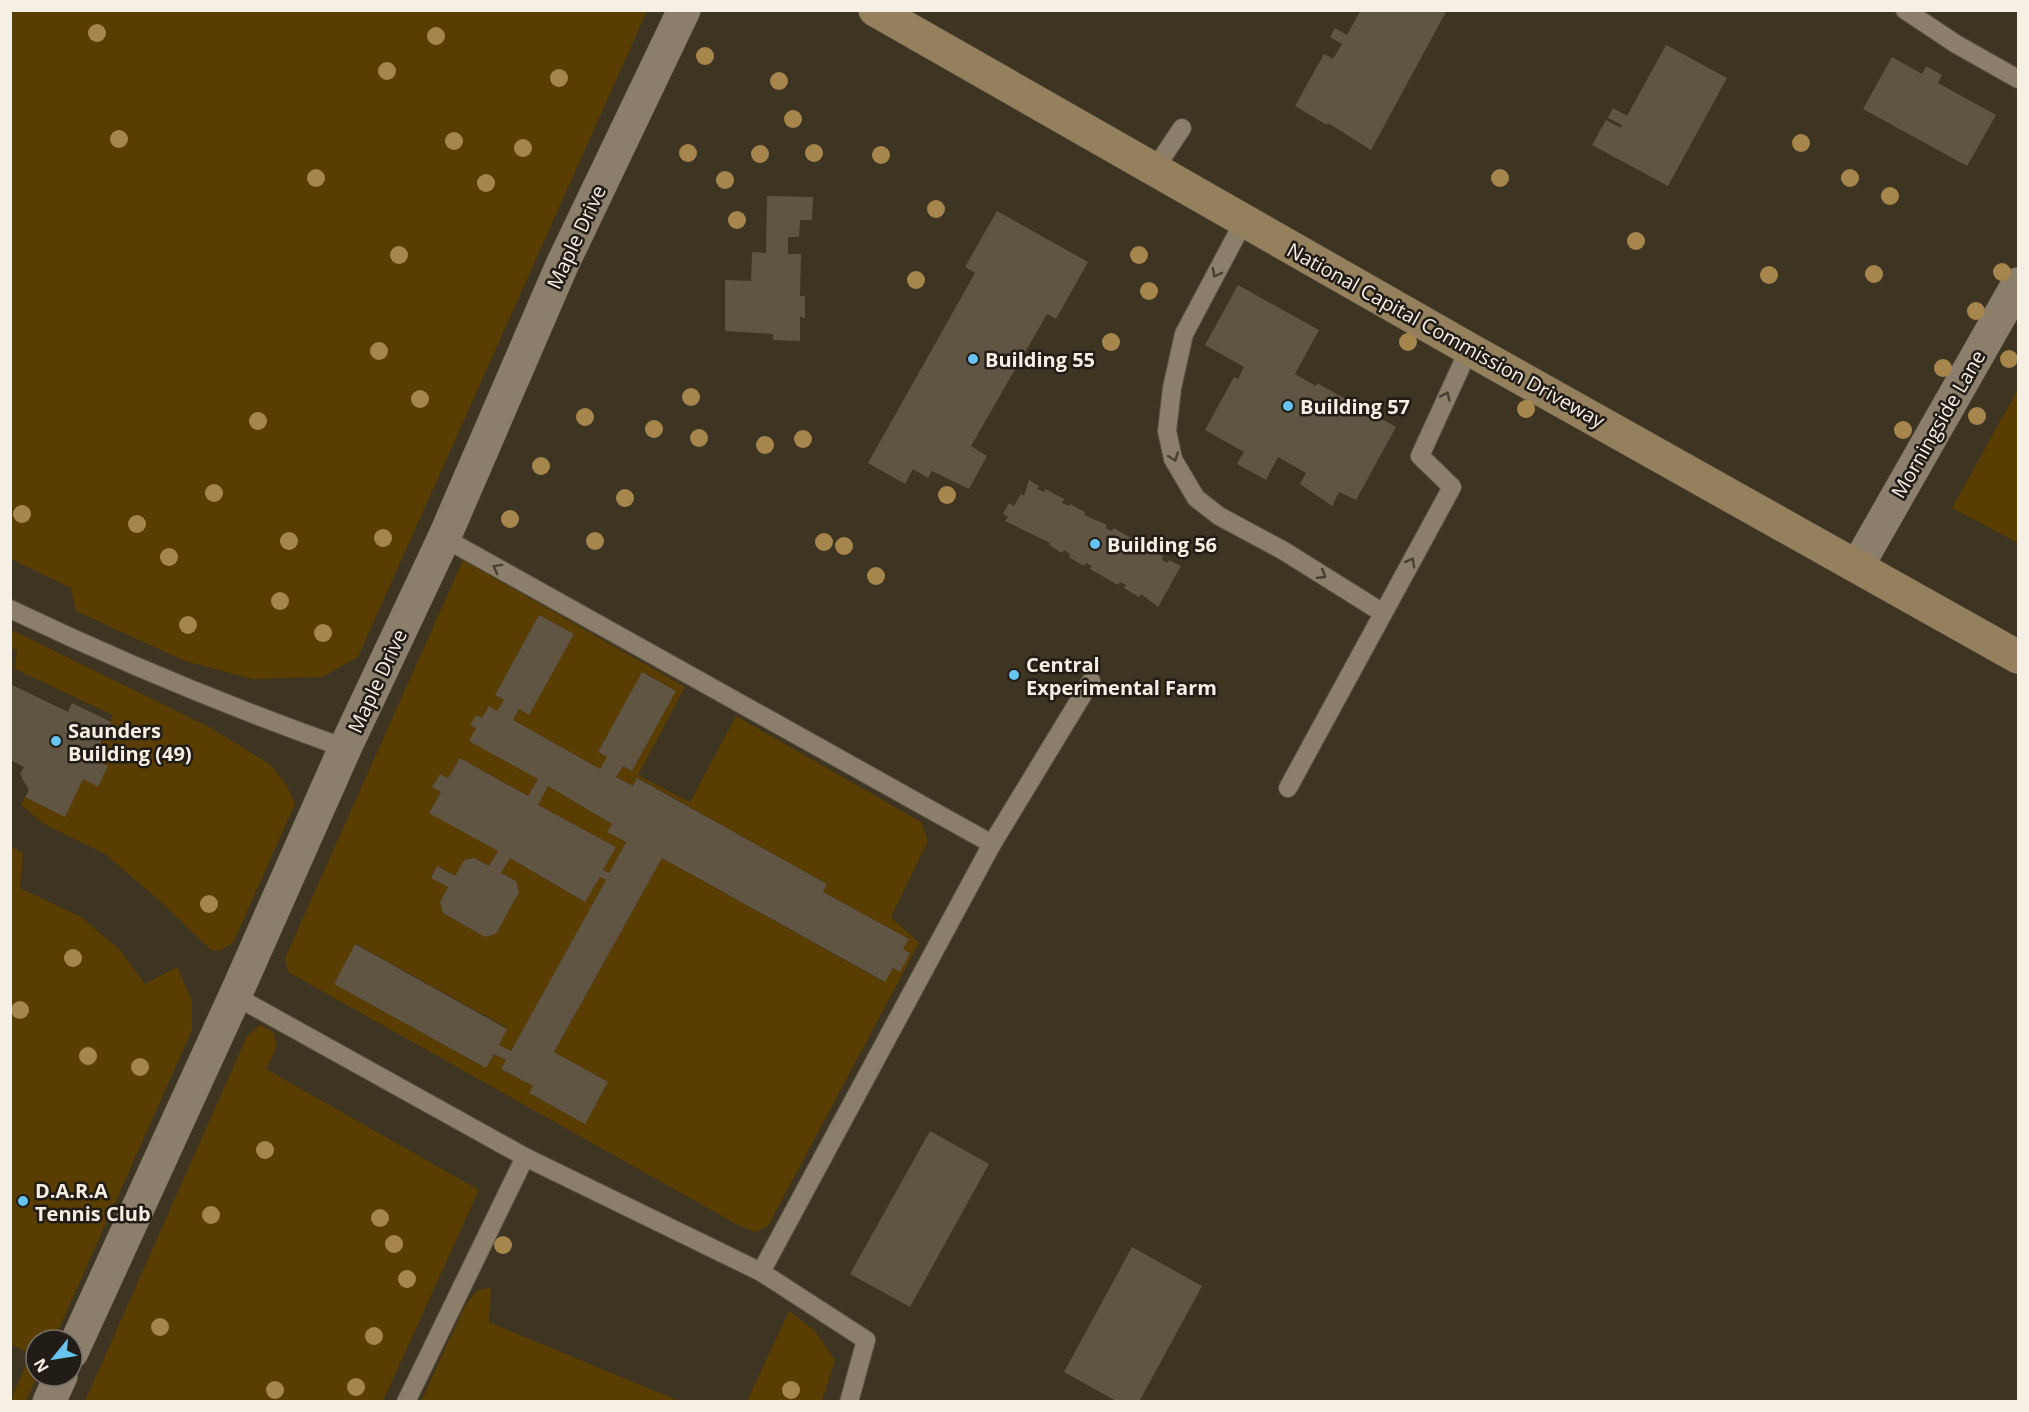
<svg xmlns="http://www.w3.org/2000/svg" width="2029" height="1412" viewBox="0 0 2029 1412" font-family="'Open Sans',sans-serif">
  <rect width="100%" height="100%" fill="#3e3422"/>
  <g fill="#593d01" fill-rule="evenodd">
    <path d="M 10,11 L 647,11 L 358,657 L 322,677 L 252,679 L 185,661 L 76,611 L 71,588 L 11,559 Z"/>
    <path d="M 2018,389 L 2018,543 L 1952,508 Z"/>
    <path d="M 463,560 L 685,687 L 638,775 L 690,802 L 736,716 L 921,822 L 928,841 L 891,917 L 919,943 L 768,1226 L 755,1232 L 738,1225 L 288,972 L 285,958 ZM 539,615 L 574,634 L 529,714 L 519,709 L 513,720 L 600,769 L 607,757 L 598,752 L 642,672 L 676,691 L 632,771 L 623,766 L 616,777 L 633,786 L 638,778 L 827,884 L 823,892 L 909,939 L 903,949 L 910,953 L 900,972 L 893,968 L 884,982 L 662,858 L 554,1052 L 608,1082 L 585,1124 L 529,1093 L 533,1086 L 501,1069 L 506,1060 L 494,1054 L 486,1068 L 334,984 L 356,944 L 507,1028 L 499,1045 L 511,1051 L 606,880 L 600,877 L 585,902 L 510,858 L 501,873 L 516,881 L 519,892 L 496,934 L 485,937 L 443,913 L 440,902 L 448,887 L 431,877 L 437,866 L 455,876 L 464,860 L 474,858 L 489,866 L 498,851 L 429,812 L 441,792 L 432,787 L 440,774 L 448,778 L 460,758 L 528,796 L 538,779 L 471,725 L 476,715 L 482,718 L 489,706 L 497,711 L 504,700 L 495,695 Z"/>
    <path d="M 10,629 L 211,728 L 271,765 L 287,786 L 295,804 L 233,943 L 219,951 L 211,950 L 161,902 L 105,854 L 44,824 L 21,805 L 25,797 L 65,816 L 82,778 L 98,786 L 108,767 L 93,759 L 113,715 L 15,669 L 17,651 L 11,647 Z"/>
    <path d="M 548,786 L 612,824 L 608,832 L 626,842 L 609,873 L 603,870 L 616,847 L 538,805 Z"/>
    <path d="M 10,846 L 23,853 L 20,888 L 81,917 L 120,950 L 145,984 L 177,967 L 192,1001 L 192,1030 L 54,1340 L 36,1340 L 37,1376 L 26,1402 L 10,1401 L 31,1354 L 10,1344 Z"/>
    <path d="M 260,1025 L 273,1032 L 277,1046 L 266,1069 L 479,1190 L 383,1401 L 85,1401 L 247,1036 Z"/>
    <path d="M 491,1288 L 489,1322 L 679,1401 L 421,1401 L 465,1306 L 477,1290 Z"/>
    <path d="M 789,1311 L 815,1331 L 835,1360 L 822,1401 L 747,1401 Z"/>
  </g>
  <g fill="#605543" fill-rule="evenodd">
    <path d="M 1361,10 L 1447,10 L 1371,150 L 1328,123 L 1327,125 L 1295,106 L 1324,54 L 1333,59 L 1342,44 L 1330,37 L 1335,28 L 1347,35 Z"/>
    <path d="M 1666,45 L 1727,78 L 1668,186 L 1592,145 L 1606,120 L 1621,128 L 1622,125 L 1608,118 L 1613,108 L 1627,116 Z"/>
    <path d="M 1892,57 L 1922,74 L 1926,66 L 1942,75 L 1938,83 L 1996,115 L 1967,166 L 1863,109 Z"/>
    <path d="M 767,196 L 813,197 L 812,220 L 800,220 L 799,237 L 788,237 L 788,254 L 801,254 L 800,296 L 805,296 L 805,318 L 800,317 L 800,341 L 773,340 L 773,334 L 725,331 L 725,280 L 751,281 L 752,252 L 766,253 Z"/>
    <path d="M 997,211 L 1088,262 L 1056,319 L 1047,314 L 971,446 L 987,456 L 969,489 L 932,471 L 928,478 L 913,469 L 905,484 L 868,463 L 975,273 L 965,267 Z"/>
    <path d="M 1238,285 L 1319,330 L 1295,374 L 1316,386 L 1317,383 L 1396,427 L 1356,500 L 1339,492 L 1332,506 L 1300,484 L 1306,473 L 1278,457 L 1266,480 L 1237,464 L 1244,452 L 1205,430 L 1234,377 L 1238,379 L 1244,367 L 1205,345 Z"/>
    <path d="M 1029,480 L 1039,486 L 1037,489 L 1044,492 L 1045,489 L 1064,499 L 1062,503 L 1069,506 L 1070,504 L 1085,512 L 1084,515 L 1107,525 L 1105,528 L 1111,531 L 1114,528 L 1141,544 L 1140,547 L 1146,550 L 1147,547 L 1163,556 L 1162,560 L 1168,563 L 1169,560 L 1181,566 L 1158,607 L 1141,594 L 1139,597 L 1124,588 L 1126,585 L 1120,582 L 1118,585 L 1090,569 L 1092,566 L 1086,563 L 1084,566 L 1069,557 L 1070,554 L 1064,550 L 1062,553 L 1049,545 L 1050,543 L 1005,521 L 1008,517 L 1003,514 L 1009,503 L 1014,506 L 1021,494 L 1024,496 Z"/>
    <path d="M 539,615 L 574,634 L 529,715 L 519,709 L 513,720 L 600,769 L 607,757 L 598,752 L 642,672 L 676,691 L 632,771 L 623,766 L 616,777 L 633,786 L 637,778 L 827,884 L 823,892 L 909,939 L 903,949 L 910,953 L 900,972 L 893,968 L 885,982 L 662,858 L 554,1052 L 608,1082 L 585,1124 L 529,1093 L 533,1086 L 501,1069 L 506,1060 L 494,1054 L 486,1068 L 334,984 L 355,944 L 507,1029 L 499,1045 L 511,1051 L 606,880 L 600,877 L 585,902 L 510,858 L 501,873 L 516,881 L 519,892 L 496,934 L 485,937 L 443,913 L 440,902 L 448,887 L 431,878 L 437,866 L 455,876 L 464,860 L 474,858 L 489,866 L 498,851 L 429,813 L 441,792 L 432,787 L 440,774 L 448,778 L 460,758 L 528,796 L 538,779 L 469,741 L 476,728 L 470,725 L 476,715 L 482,718 L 489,706 L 497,711 L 504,700 L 495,695 ZM 548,786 L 612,824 L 607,832 L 626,842 L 609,873 L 603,870 L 616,847 L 538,805 Z"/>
    <path d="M 10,684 L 68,712 L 72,703 L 111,722 L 93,759 L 108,766 L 98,787 L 83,779 L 65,817 L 25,797 L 29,790 L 20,774 L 24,767 L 10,760 Z"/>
    <path d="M 930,1131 L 989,1164 L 910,1307 L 850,1274 Z"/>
    <path d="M 1132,1247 L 1202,1286 L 1139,1402 L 1118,1402 L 1064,1372 Z"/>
  </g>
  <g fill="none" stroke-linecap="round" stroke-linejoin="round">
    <defs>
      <g id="lane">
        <path d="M 1905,10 L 1956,44 L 2018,79"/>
        <path d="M 1154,170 L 1182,128"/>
        <path d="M 1244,221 L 1184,334 L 1172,388 L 1167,431 L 1173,459 L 1196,498 L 1219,516 L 1284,551 L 1383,613"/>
        <path d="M 444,538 L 992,844"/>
        <path d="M 10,609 C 121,662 229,707 345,748"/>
        <path d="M 1288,788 L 1452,487 L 1420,456 L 1469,349"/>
        <path d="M 235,996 L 525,1157 L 761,1272 L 992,844 L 1091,681"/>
        <path d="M 761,1272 L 866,1340 L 849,1402"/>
        <path d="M 406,1402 L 525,1157"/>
      </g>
      <g id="street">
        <path d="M 1858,565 L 2018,284"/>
        <path d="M 72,1352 L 235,996 L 345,748 L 444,538 L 562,265 L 684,10"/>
        <path d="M 49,1402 L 61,1376"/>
      </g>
      <path id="secondary" d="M 875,10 L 1469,349 L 2018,657"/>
    </defs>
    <use href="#lane" stroke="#5b5243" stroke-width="20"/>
    <use href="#street" stroke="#5b5243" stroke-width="34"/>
    <use href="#secondary" stroke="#5b5243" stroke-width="34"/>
    <use href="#lane" stroke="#8b7f6b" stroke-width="18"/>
    <use href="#street" stroke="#8b7f6b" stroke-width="33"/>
    <use href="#secondary" stroke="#95805e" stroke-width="33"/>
  </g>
  <g fill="#a6864d">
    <circle cx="97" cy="33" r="9"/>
    <circle cx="436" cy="36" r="9"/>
    <circle cx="705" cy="56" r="9"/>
    <circle cx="387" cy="71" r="9"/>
    <circle cx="559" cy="78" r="9"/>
    <circle cx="779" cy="81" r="9"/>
    <circle cx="793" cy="119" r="9"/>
    <circle cx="119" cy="139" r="9"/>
    <circle cx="454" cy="141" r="9"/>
    <circle cx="1801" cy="143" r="9"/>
    <circle cx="523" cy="148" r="9"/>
    <circle cx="688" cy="153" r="9"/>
    <circle cx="814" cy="153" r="9"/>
    <circle cx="760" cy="154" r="9"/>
    <circle cx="881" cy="155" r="9"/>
    <circle cx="316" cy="178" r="9"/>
    <circle cx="1500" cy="178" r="9"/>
    <circle cx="1850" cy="178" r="9"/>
    <circle cx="725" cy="180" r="9"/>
    <circle cx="486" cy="183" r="9"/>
    <circle cx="1890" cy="196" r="9"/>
    <circle cx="936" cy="209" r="9"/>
    <circle cx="737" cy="220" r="9"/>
    <circle cx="1636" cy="241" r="9"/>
    <circle cx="399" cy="255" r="9"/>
    <circle cx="1139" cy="255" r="9"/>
    <circle cx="2002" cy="272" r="9"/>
    <circle cx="1874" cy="274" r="9"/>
    <circle cx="1769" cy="275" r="9"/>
    <circle cx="916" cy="280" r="9"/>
    <circle cx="1149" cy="291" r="9"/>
    <circle cx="1976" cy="311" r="9"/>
    <circle cx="1111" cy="342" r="9"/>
    <circle cx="1408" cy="342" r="9"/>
    <circle cx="379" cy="351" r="9"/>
    <circle cx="2009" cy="359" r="9"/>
    <circle cx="1943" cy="368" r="9"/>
    <circle cx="691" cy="397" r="9"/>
    <circle cx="420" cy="399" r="9"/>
    <circle cx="1526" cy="409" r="9"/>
    <circle cx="1977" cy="416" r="9"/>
    <circle cx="585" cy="417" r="9"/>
    <circle cx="258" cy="421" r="9"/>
    <circle cx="654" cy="429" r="9"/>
    <circle cx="1903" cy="430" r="9"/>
    <circle cx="699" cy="438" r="9"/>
    <circle cx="803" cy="439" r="9"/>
    <circle cx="765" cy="445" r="9"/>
    <circle cx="541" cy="466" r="9"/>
    <circle cx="214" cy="493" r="9"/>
    <circle cx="947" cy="495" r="9"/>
    <circle cx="625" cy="498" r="9"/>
    <circle cx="22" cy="514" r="9"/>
    <circle cx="510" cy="519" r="9"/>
    <circle cx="137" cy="524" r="9"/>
    <circle cx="383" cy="538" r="9"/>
    <circle cx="289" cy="541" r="9"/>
    <circle cx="595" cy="541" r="9"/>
    <circle cx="824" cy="542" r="9"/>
    <circle cx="844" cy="546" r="9"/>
    <circle cx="169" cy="557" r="9"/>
    <circle cx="876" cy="576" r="9"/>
    <circle cx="280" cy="601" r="9"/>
    <circle cx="188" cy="625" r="9"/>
    <circle cx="323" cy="633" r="9"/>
    <circle cx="209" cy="904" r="9"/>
    <circle cx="73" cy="958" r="9"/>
    <circle cx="20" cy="1010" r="9"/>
    <circle cx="88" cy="1056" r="9"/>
    <circle cx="140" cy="1067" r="9"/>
    <circle cx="265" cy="1150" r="9"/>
    <circle cx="211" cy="1215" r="9"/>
    <circle cx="380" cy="1218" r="9"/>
    <circle cx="394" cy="1244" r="9"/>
    <circle cx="503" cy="1245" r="9"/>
    <circle cx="407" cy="1279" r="9"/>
    <circle cx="160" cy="1327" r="9"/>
    <circle cx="374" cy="1336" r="9"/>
    <circle cx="356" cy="1387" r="9"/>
    <circle cx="275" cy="1390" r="9"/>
    <circle cx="791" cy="1390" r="9"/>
  </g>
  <defs><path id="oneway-chevron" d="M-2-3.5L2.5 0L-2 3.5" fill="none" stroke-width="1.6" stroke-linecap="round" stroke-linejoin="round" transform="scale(1.5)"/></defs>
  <g stroke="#463f33">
    <use href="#oneway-chevron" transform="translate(1216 273) rotate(118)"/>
    <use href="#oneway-chevron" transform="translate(1446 396) rotate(-66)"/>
    <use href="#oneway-chevron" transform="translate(1174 457) rotate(70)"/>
    <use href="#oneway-chevron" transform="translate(1411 562) rotate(-61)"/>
    <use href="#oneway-chevron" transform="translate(497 568) rotate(-151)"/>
    <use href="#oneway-chevron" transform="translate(1322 575) rotate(32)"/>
  </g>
  <g fill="#66c4ef" stroke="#211c15" stroke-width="2">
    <circle cx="973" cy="359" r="6"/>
    <circle cx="1288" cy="406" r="6"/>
    <circle cx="1095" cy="544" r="6"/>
    <circle cx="1014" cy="675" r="6"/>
    <circle cx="56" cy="741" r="6"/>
    <circle cx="23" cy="1201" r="6"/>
  </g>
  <g text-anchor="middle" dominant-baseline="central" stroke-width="5" stroke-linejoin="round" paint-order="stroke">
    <g font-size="20" fill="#f6efe4" stroke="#211c15">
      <text transform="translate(576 237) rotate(-65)">Maple Drive</text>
      <text transform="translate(1446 335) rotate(29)">National Capital Commission Driveway</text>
      <text transform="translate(1938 424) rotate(-60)">Morningside Lane</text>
      <text transform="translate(377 681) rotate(-65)">Maple Drive</text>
    </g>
    <g font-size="20" font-weight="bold" fill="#f6efe4" stroke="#211c15" text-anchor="start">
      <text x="985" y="359">Building 55</text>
      <text x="1300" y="406">Building 57</text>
      <text x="1107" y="544">Building 56</text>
      <text x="1026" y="664">Central<tspan x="1026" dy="23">Experimental Farm</tspan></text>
      <text x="68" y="730">Saunders<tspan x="68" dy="23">Building (49)</tspan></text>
      <text x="35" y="1190">D.A.R.A<tspan x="35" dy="23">Tennis Club</tspan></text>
    </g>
  </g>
  <rect width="2029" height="1412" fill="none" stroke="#f6efe4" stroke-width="24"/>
  <g transform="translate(54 1358) rotate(240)"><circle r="28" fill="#211c15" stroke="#767068" stroke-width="1.5"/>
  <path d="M0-4.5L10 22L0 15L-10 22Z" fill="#66c4ef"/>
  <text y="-9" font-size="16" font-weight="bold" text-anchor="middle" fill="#f6efe4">N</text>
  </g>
</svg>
